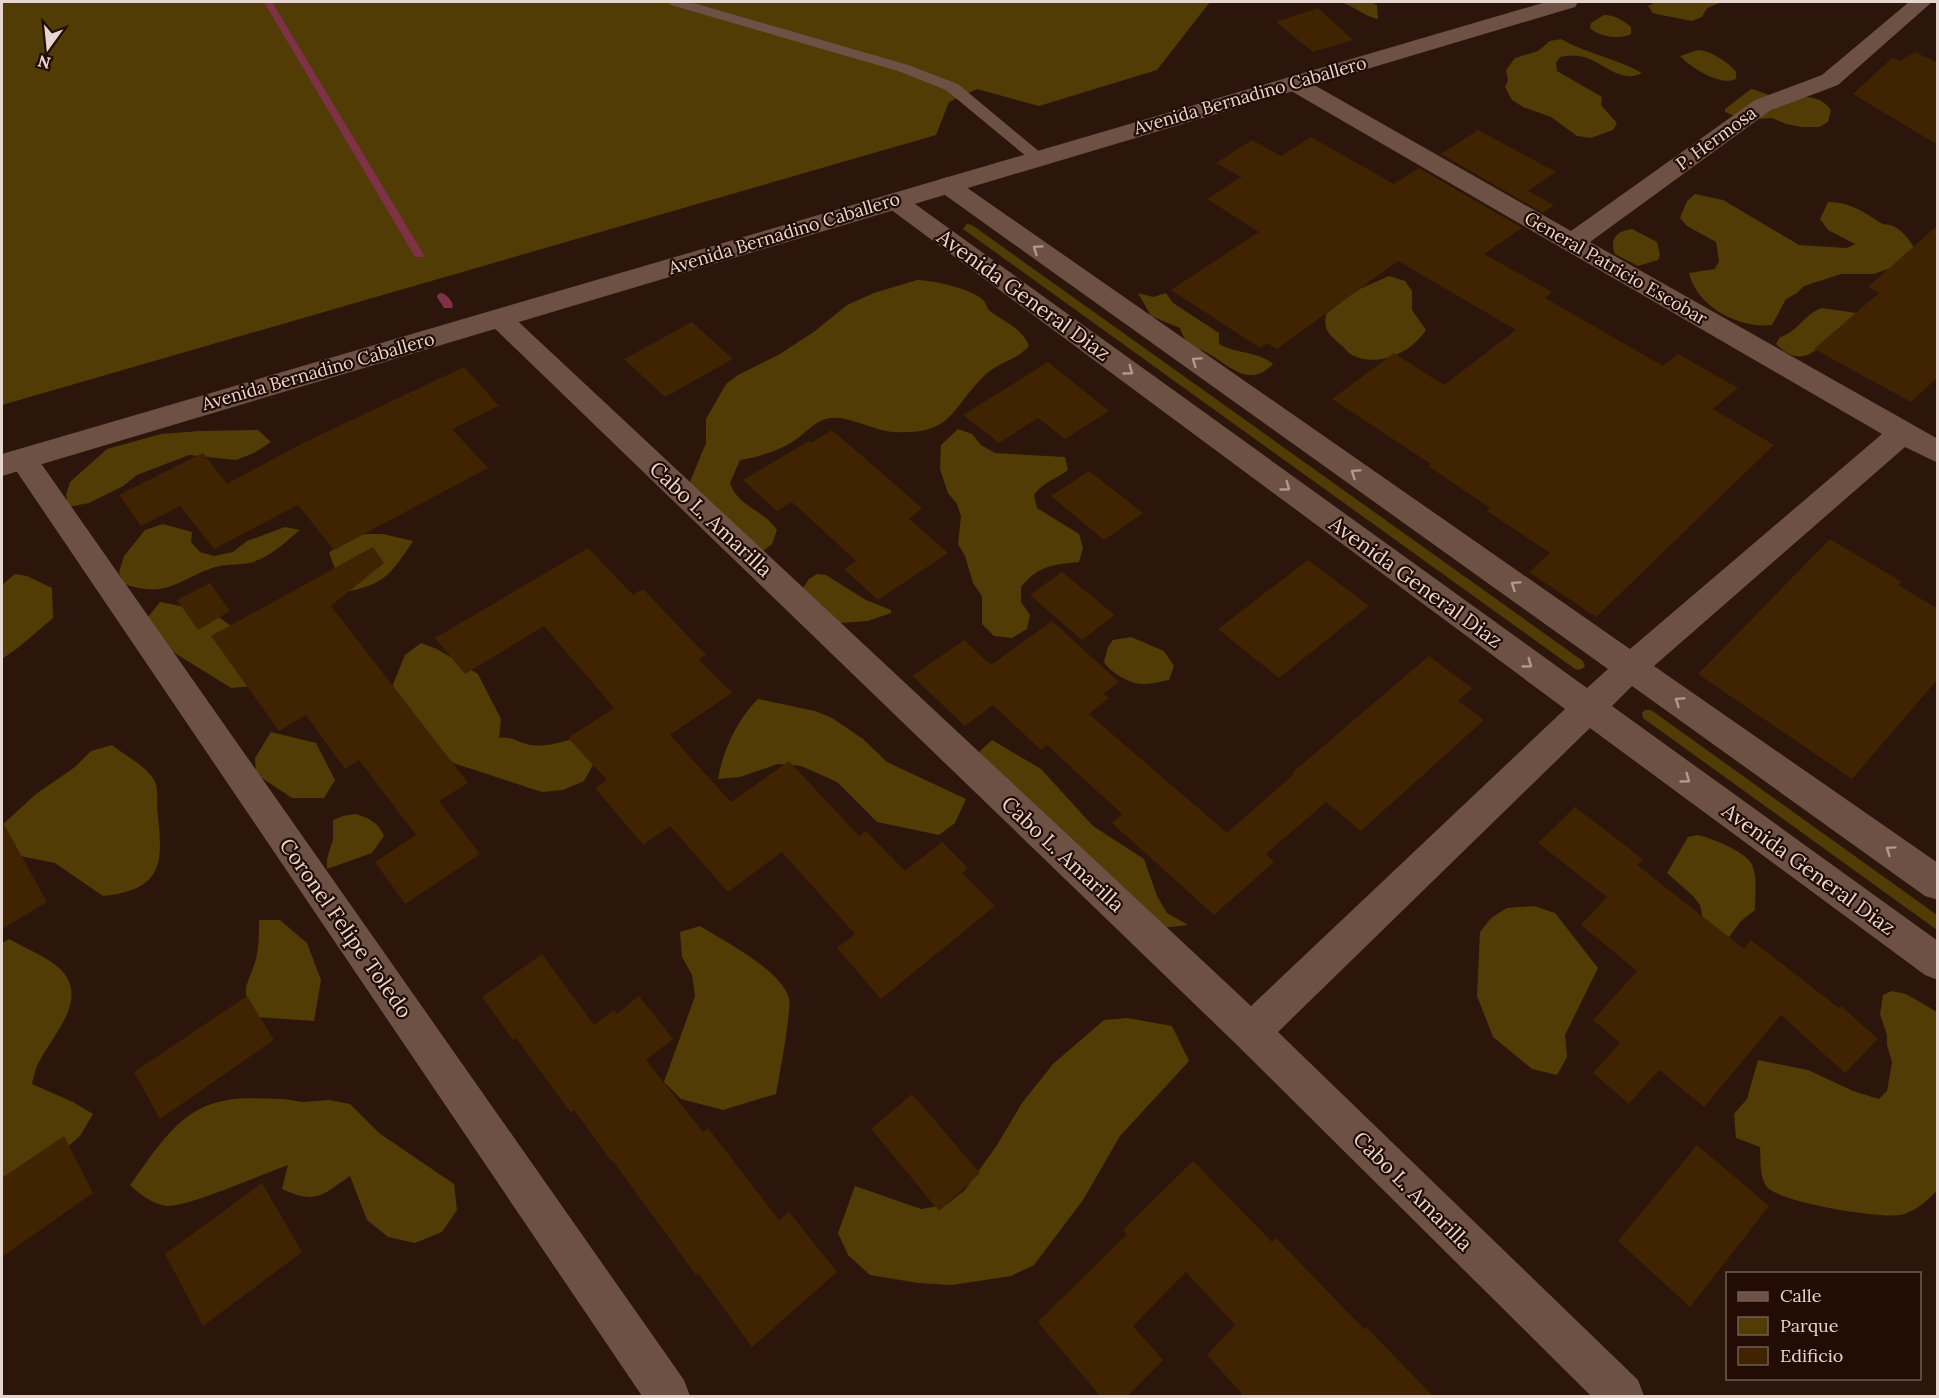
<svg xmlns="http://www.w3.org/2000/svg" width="1939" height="1398" viewBox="0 0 1939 1398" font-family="Lora,serif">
  <rect width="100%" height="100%" fill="#2c150a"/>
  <g fill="#513c06">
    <path d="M 2,2 L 1210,2 L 1157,70 L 1039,106 L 977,89 L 949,102 L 936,135 L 2,405 Z"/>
    <path d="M 1340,2 L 1371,2 L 1377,5 L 1378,19 C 1365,17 1354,6 1340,2 Z"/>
    <path d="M 1656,2 L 1722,2 L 1707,8 L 1702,17 L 1692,21 L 1661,15 L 1653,13 L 1648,6 Z"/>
    <path d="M 1604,15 C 1615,15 1623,20 1631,27 L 1631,34 C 1620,40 1599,37 1590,28 L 1591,23 Z"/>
    <path d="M 1561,39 C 1585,53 1618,59 1642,73 C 1621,84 1604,63 1584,57 C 1576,55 1568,55 1560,57 L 1556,63 L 1557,71 L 1602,97 L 1601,105 L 1617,123 L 1613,130 L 1591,138 L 1577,136 L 1551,117 L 1523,107 L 1512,100 L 1505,87 L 1508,80 L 1506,70 L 1515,58 L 1538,51 L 1550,41 Z"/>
    <path d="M 1698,50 C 1709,50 1730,63 1736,72 L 1736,79 C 1721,87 1690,67 1680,56 Z"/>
    <path d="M 1751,89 C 1759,90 1766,95 1773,96 C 1793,99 1817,90 1831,110 L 1828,122 L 1819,127 L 1802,127 L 1786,124 L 1772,118 L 1745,120 L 1725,112 L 1725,109 Z"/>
    <path d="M 1695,194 L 1723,200 L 1799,245 L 1847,248 L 1855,244 L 1828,230 L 1820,219 L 1828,202 C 1849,202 1863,211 1879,222 C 1883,225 1888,224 1893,226 C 1903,230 1913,244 1917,254 L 1899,265 L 1874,274 L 1841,274 L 1804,286 L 1797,293 L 1786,299 L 1772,325 C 1739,329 1697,307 1689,273 L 1715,269 L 1719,261 L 1716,242 L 1687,226 L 1680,218 L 1687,201 Z"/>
    <path d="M 967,224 L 972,225 L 1583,661 L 1585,667 L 1579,670 L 1575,669 L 963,229 Z"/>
    <path d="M 1632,229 L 1657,242 L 1660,255 L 1658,260 L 1638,266 L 1615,254 C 1609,240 1616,231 1632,229 Z"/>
    <path d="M 1389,276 L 1405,281 L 1412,291 L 1412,310 L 1426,330 C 1411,353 1378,368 1352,355 C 1348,353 1345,348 1341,345 C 1330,335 1323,331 1326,314 L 1355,291 Z"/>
    <path d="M 917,280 C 932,280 974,289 984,301 C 987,305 987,309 991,312 C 1006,323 1022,328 1029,346 C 1017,360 998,362 984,376 C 949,411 953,435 893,432 C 874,431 844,413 826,419 C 812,423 804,435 792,442 C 777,452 757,457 740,460 L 730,483 C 737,506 764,510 777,530 L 772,544 L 759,554 L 680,506 L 706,443 L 706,419 L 726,384 L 738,375 L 780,354 L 815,331 L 847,305 L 874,293 Z"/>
    <path d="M 1138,293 L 1153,297 L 1166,293 L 1173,303 L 1219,333 L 1219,344 C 1237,354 1257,351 1273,364 C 1250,388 1232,368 1211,355 C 1195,345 1187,349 1180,328 L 1151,316 Z"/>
    <path d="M 1822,308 L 1856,313 L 1937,364 L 1937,379 L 1896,357 L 1816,350 C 1801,361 1789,357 1776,344 L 1780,337 C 1798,332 1805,313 1822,308 Z"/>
    <path d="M 958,429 L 972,434 L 981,445 L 995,453 L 1065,457 L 1068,470 C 1056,479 1043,482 1034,495 L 1037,508 L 1079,534 L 1083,548 L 1079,562 C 1052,565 1039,565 1021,587 L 1021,602 L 1030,615 L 1027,629 L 1012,638 L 994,636 L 982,624 L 982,596 L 973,583 L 965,556 L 958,544 L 961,516 L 957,504 L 948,493 L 940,469 L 941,445 Z"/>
    <path d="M 258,430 L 271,442 L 254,453 L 236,460 L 189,455 L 137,475 L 123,486 L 89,503 L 68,507 L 66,495 L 70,482 L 107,449 L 161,434 L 200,431 Z"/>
    <path d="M 163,524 L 192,532 L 191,542 L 200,552 L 214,556 L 233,552 L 247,541 L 285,527 L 300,530 C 284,543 270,558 249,563 C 237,565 224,564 212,568 C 174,582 167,598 124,584 L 119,572 L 124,556 L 145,530 Z"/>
    <path d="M 366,534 L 383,534 L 413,541 C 391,574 385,585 344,592 L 329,553 L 348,537 Z"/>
    <path d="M 15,574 L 27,576 L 52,588 L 53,618 L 19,647 L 2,659 L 2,585 Z"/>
    <path d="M 817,574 L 826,575 L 866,600 L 891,610 L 891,613 L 868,621 L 840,623 L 801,591 L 809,579 Z"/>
    <path d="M 160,602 L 205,611 L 220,618 L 269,653 L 253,686 L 231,688 L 157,642 L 148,617 Z"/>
    <path d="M 1131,637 L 1164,651 L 1174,666 L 1169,680 C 1162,681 1153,684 1145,684 C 1131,685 1111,673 1104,662 L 1108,647 L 1113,640 Z"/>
    <path d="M 421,643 L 437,649 L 478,674 L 501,719 L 499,738 C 511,736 515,741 526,744 C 544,749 565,741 583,736 L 593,765 L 584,781 L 563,790 L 542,792 L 453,763 L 417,725 L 392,687 L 405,655 Z"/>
    <path d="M 758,699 L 815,711 L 832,718 L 863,739 L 887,762 L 966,799 L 955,823 L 939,835 L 877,822 L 837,782 L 801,766 L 778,764 L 740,777 L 718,779 C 723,750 737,720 758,699 Z"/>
    <path d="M 1645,710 L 1651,710 L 1937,915 L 1937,930 L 1643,718 L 1642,713 Z"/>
    <path d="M 271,732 L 316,743 L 335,780 L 324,798 L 292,798 L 256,774 L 255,758 Z"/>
    <path d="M 992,740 L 1041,769 L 1093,826 L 1144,859 L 1157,896 L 1167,913 L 1188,925 L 1143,930 L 979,752 Z"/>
    <path d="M 112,745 C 124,755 143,764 152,777 C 159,785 157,798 157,808 C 163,861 166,889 103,896 L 55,863 L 15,855 L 2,825 L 36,794 L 75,767 L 91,751 Z"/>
    <path d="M 355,814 C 368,817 379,823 384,836 L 372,853 L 327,869 L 327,859 L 333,839 L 333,820 L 343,816 Z"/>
    <path d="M 1698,835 C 1711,838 1744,851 1751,863 C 1758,875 1755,896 1755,910 L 1741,921 L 1725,942 L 1704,923 L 1700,905 L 1693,896 L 1667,873 L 1688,837 Z"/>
    <path d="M 1534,906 L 1555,913 L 1598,968 L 1565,1035 L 1567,1057 L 1557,1075 L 1532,1069 L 1493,1037 L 1477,996 L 1480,932 L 1491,918 L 1507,908 Z"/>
    <path d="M 259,920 L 280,920 L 307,943 L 321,980 L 314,1021 L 256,1017 C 238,989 248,986 256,959 C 259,946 259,933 259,920 Z"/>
    <path d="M 700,926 C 725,942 780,969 789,998 C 792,1008 779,1079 776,1094 L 723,1110 L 681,1099 L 664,1082 L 695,996 L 692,975 L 682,957 L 680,932 Z"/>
    <path d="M 9,939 C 25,948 45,956 58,967 C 92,997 53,1034 39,1062 C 35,1068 34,1077 32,1084 L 73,1102 L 93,1114 L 80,1136 L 2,1202 L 2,943 Z"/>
    <path d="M 1892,991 L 1906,994 L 1937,1012 L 1937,1190 C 1929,1200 1912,1214 1899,1215 C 1877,1218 1784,1203 1768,1188 C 1759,1178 1761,1160 1760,1147 L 1736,1138 L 1734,1114 L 1747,1099 L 1758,1060 L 1808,1070 L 1853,1091 L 1879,1099 L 1887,1091 L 1892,1062 L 1887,1045 L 1887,1035 L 1880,1014 L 1883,995 Z"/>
    <path d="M 1127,1018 L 1172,1026 L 1189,1061 L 1120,1136 L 1083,1200 L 1034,1265 L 1011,1276 L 952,1285 L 918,1283 L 870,1275 L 848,1255 L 838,1233 L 855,1186 L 921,1209 L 946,1205 L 965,1190 L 997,1145 L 1022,1103 L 1053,1064 L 1104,1020 Z"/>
    <path d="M 283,1099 L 303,1102 L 329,1100 L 350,1104 L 379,1133 L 454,1184 L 457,1210 L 442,1232 L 415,1243 L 388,1237 L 367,1220 L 350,1176 C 322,1195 317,1205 282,1189 L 288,1165 C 263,1174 188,1207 167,1206 C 152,1204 141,1195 130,1185 C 157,1149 179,1107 228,1100 C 245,1097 265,1099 283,1099 Z"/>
  </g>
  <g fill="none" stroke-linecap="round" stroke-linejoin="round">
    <g fill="#7f3247" fill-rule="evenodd">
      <path d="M 264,2 L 272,2 L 424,255 L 423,257 L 415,257 L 414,255 Z"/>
      <path d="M 442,293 C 447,295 455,303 452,308 L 444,308 L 437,297 L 438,294 Z"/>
    </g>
  </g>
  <g fill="#402300">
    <path d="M 1318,8 L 1353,40 L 1313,52 L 1276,22 Z"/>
    <path d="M 1915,52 L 1938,63 L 1938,145 L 1853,94 L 1892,58 L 1900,61 Z"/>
    <path d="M 1478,130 L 1556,172 L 1528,191 L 1554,205 L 1543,213 L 1441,154 Z"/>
    <path d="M 1311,137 L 1394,184 L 1419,168 L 1522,228 L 1484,254 L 1552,292 L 1545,298 L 1663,366 L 1678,354 L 1738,388 L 1713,409 L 1774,445 L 1596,617 L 1529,572 L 1550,553 L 1487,511 L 1490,508 L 1428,466 L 1431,464 L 1332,399 L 1394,353 L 1444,385 L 1516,330 L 1398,261 L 1277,349 L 1267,343 L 1260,348 L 1171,290 L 1259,232 L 1207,199 L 1241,177 L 1216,163 L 1252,140 L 1281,156 Z"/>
    <path d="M 1938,225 L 1938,377 L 1911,402 L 1814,349 L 1879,293 L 1868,287 Z"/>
    <path d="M 692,322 L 733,359 L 665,397 L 624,359 Z"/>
    <path d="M 1048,362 L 1109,411 L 1065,439 L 1038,418 L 999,443 L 963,415 Z"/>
    <path d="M 464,367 L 499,406 L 452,429 L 488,468 L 334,550 L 298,505 L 214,549 L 180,506 L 141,526 L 119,495 L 203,453 L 227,484 L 301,444 Z"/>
    <path d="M 832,430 L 922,508 L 909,519 L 948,553 L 878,600 L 844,569 L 856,561 L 792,502 L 777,511 L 743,480 L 809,441 L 811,443 Z"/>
    <path d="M 1089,471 L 1143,513 L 1104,540 L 1051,496 Z"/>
    <path d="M 1830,539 L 1902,582 L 1898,585 L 1938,609 L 1938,679 L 1852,779 L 1698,674 Z"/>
    <path d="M 373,547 L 384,563 L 331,606 L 468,783 L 439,801 L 480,854 L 405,904 L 375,862 L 416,835 L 359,760 L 345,769 L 306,715 L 279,731 L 211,636 Z"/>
    <path d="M 588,548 L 633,595 L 643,589 L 706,655 L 699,660 L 732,693 L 670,735 L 731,802 L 789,761 L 859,836 L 866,831 L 905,871 L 942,842 L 968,868 L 962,873 L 995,906 L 881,999 L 837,948 L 855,934 L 782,852 L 728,892 L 670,826 L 643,845 L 595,788 L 607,780 L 568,738 L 614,708 L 544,626 L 465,674 L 435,638 Z"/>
    <path d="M 1308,560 L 1369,606 L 1279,678 L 1218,629 Z"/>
    <path d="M 1062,572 L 1115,615 L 1082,640 L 1030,595 Z"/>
    <path d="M 210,583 L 230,611 L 198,630 L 177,600 Z"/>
    <path d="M 1052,621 L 1119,682 L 1103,694 L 1109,698 L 1089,714 L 1227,833 L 1294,774 L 1292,773 L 1429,656 L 1472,688 L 1458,701 L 1484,720 L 1361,831 L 1326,802 L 1266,854 L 1274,862 L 1214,915 L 1112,823 L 1122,814 L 1047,745 L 1041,750 L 993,705 L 965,726 L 912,676 L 964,640 L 991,665 Z"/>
    <path d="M 1575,807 L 1643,859 L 1637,865 L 1744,949 L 1751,940 L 1839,1008 L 1841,1006 L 1878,1039 L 1845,1073 L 1781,1015 L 1704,1107 L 1659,1070 L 1629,1104 L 1593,1073 L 1620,1043 L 1593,1020 L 1637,971 L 1581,925 L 1607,897 L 1538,843 Z"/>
    <path d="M 2,821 L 47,902 L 2,929 Z"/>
    <path d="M 542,954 L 594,1025 L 614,1010 L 617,1014 L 639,996 L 673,1039 L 646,1060 L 703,1132 L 708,1128 L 779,1220 L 789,1212 L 837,1272 L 752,1347 L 698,1273 L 696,1275 L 613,1161 L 612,1162 L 574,1110 L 571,1113 L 516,1038 L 513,1040 L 482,997 Z"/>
    <path d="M 247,996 L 274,1040 L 160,1119 L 134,1072 Z"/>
    <path d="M 912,1094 L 980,1173 L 939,1211 L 871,1129 Z"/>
    <path d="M 64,1136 L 93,1193 L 2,1257 L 2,1178 Z"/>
    <path d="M 1697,1145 L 1769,1206 L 1690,1307 L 1618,1241 Z"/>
    <path d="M 1193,1161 L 1272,1242 L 1276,1238 L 1364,1329 L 1366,1327 L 1433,1396 L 1244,1396 L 1207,1355 L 1235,1325 L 1186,1272 L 1133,1326 L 1163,1360 L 1128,1396 L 1100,1396 L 1038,1322 L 1127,1234 L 1123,1230 Z"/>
    <path d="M 262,1183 L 302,1252 L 203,1326 L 165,1254 Z"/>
  </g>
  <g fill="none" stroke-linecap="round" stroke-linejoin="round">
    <path fill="#6d5145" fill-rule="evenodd" d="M 669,2 L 690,2 L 908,65 L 958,84 L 1047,158 L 1039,163 L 1033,162 L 946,90 L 898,71 L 671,5 Z"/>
    <g fill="#6d5145" fill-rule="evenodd">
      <path d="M 1909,2 L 1932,2 L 1838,85 L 1771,110 L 1590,242 L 1938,439 L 1938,463 L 1905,447 L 1654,666 L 1938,863 L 1938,900 L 1925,896 L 1632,686 L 1612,706 L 1938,941 L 1938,980 L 1925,975 L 1590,728 L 1278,1032 L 1638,1380 L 1644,1396 L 1591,1396 L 1237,1045 L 490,324 L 486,318 L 490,312 L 499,309 L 508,312 L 1251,1006 L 1565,709 L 886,206 L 883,201 L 886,196 L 895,193 L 904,196 L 1587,688 L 1608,669 L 938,190 L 935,185 L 938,180 L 947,177 L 956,180 L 1630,649 L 1882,434 L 1286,88 L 1283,83 L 1286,78 L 1294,76 L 1302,78 L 1571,231 L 1755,100 L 1822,75 Z"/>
      <path d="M 23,448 L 33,452 L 684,1380 L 690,1396 L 642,1396 L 13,466 L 8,459 L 13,452 Z"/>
    </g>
    <path fill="#6d5145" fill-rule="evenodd" d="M 1546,2 L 1578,2 L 1575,7 L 2,476 L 2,454 Z"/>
  </g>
  <defs><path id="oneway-chevron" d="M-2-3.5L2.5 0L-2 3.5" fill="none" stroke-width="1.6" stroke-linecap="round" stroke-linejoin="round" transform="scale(1.5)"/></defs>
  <g stroke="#b09a91">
    <use href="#oneway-chevron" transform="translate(1037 249) rotate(-145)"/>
    <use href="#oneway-chevron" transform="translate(1196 361) rotate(-145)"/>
    <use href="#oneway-chevron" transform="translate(1129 371) rotate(36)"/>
    <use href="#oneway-chevron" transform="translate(1355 473) rotate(-145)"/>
    <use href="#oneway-chevron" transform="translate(1286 487) rotate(36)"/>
    <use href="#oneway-chevron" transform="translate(1515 585) rotate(-145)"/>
    <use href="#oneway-chevron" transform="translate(1528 664) rotate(36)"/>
    <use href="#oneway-chevron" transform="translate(1679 701) rotate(-145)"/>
    <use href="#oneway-chevron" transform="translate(1686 779) rotate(36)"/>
    <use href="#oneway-chevron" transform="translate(1890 850) rotate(-145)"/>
  </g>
  <g text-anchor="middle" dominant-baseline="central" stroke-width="4.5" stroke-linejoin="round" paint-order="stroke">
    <g font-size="18" fill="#e7d6cf" stroke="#220c03">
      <text transform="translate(1250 95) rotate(-16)">Avenida Bernadino Caballero</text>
      <text transform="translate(1716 138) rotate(-36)">P. Hermosa</text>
      <text transform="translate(784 233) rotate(-17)">Avenida Bernadino Caballero</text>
      <text transform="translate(1616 268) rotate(30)">General Patricio Escobar</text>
      <text transform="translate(318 371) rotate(-16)">Avenida Bernadino Caballero</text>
    </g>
    <g font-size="21" fill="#e7d6cf" stroke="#220c03">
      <text transform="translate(1024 295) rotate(36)">Avenida General Diaz</text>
      <text transform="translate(711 519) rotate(43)">Cabo L. Amarilla</text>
      <text transform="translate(1416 582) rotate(36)">Avenida General Diaz</text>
      <text transform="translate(1063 854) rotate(43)">Cabo L. Amarilla</text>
      <text transform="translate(1809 869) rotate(36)">Avenida General Diaz</text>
      <text transform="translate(346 928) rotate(55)">Coronel Felipe Toledo</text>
      <text transform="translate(1413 1191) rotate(45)">Cabo L. Amarilla</text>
    </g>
  </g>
  <rect width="1939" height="1398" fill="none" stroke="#e7d6cf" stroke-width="6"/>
  <rect x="1726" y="1272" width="195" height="108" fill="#220c03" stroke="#715d55" stroke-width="1.5"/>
  <rect x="1738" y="1292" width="30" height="9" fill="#6d5145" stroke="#715d55" stroke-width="1.5"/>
  <text x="1780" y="1302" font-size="18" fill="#e7d6cf">Calle</text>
  <rect x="1738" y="1317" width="30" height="18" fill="#513c06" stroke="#715d55" stroke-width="1.5"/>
  <text x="1780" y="1332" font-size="18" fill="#e7d6cf">Parque</text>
  <rect x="1738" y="1347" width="30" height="18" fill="#402300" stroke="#715d55" stroke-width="1.5"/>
  <text x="1780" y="1362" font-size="18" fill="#e7d6cf">Edificio</text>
  <g transform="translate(48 48) rotate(195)" stroke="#220c03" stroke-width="4.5" paint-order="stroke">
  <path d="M0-4.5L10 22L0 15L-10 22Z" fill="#e7d6cf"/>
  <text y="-9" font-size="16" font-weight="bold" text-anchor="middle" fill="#e7d6cf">N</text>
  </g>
</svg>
